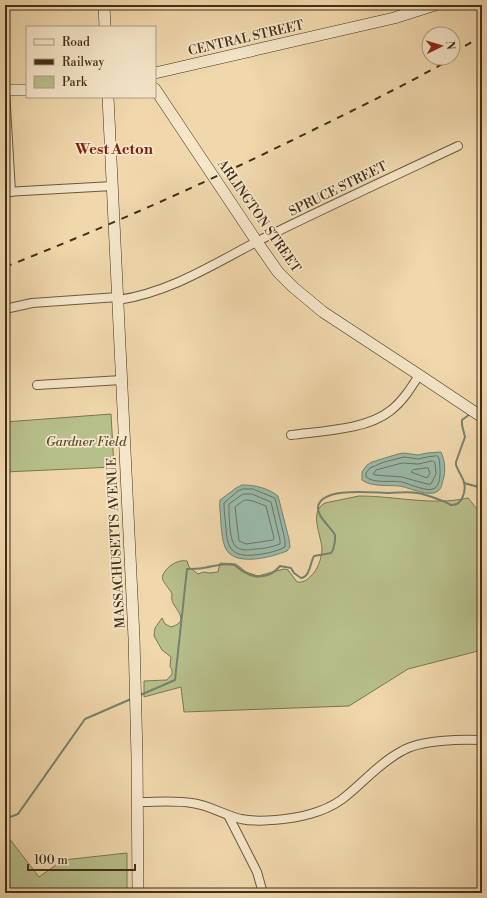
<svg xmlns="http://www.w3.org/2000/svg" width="487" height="898" viewBox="0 0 487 898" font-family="'Libre Bodoni',serif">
  <rect width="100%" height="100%" fill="#f0d8ac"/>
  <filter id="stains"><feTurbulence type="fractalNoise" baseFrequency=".005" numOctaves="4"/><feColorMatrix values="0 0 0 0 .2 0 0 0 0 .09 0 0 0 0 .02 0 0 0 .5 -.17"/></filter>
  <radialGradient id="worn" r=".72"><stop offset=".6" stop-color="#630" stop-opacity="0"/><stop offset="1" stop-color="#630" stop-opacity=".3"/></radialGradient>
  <g fill="#b7bf8b" stroke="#7c7752">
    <path d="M 111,414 L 114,467 L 5,472 L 5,422 Z"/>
    <path d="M 359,496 C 396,496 432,506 468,498 L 482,515 L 482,650 L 408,669 L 349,706 L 184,712 L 181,687 L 144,697 L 144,681 L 167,680 L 172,674 L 172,670 L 170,666 L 171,657 L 162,650 L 154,636 L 155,628 L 162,618 L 165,624 L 171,627 C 192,621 173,608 172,600 C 171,597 173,595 171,592 C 163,580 157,578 170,566 C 176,562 180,560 187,561 L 189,567 L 198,574 L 204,572 L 209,573 L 218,572 L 220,563 L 236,564 L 246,572 L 258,576 L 284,569 L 288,570 L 297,582 C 303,583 307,580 311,576 C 318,569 321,560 322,550 C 322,536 308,512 325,503 Z"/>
    <path d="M 5,833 L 39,877 L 63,860 L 127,853 L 127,893 L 5,893 Z"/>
  </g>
  <g fill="#9abaa9" stroke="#76826f">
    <path d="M 441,452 C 445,460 446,472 443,480 C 442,483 442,488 438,491 C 429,498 409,487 399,486 C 388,485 371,487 362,480 L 362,472 L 367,465 L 372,462 L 398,454 L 404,453 L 418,455 L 427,453 Z"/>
    <path d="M 242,485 C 255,485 268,488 278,496 L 289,539 L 290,547 L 287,551 C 272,557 233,568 225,547 C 222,540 222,532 221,525 C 221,517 219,508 220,500 L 236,488 Z"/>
  </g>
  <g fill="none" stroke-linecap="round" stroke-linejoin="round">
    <g stroke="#6e7461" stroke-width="1">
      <path d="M 437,456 L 439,458 C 440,465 442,484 435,488 C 428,493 410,484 402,482 C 391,480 375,484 366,477 L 366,473 L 370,468 L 384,462 L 404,457 L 418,459 L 427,457 Z"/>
      <path d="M 433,461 L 435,463 L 436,474 L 431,484 L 427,484 L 402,477 L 375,475 L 373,474 L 376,470 L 402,463 L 418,464 Z"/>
      <path d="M 428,468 L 430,473 L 427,478 L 411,472 L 413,470 Z"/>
      <path d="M 243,489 L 253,489 L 275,498 L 285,540 L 285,547 C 275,552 265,554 254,555 C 232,557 227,548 226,528 C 225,519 224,511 224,503 L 238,491 Z"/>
      <path d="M 244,494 L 252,494 L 271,502 L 280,540 L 280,544 C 272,547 263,549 255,549 C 249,550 242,551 236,547 C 229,541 229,514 229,504 L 240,496 Z"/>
      <path d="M 247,500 L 253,501 L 266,506 L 274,538 L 273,540 L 246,544 L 239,541 L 235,507 L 243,501 Z"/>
    </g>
    <g stroke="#76826f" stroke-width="2">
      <path d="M 476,409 L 482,405"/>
      <path d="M 464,483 L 482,488"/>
      <path d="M 138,696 L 175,680 L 187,569 C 192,569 197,569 203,568 C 212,567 224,562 234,565 C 237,566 240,570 244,572 C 256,580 271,577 280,566 L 291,568 L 294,573 L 301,578 C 310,577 310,563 314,556 L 331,553 L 333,550 L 335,541 L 335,535 C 331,527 317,517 318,507 C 321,486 375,493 389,493 C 398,493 408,491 417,493 C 426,494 434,498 443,501 C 446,502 449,504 451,505 C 463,506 466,490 464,482 C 462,476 458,471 456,465 L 456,462 L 465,437 L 462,425 L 462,420 L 470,414"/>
      <path d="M 5,819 L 18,814 L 85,719 L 131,699"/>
    </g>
    <defs>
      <g id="street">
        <path d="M 5,90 L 11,192"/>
        <path d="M 5,192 L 113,186"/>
        <path d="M 118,300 C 173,292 218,261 266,237 C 329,206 394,176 458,146"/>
        <path d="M 5,309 L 32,303 L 118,297"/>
        <path d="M 37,385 L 122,380"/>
        <path d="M 291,435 C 321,431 366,430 390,411 C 403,401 411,388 419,375"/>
        <path d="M 138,802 C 156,802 174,800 192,803 C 209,805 224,815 241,819 C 260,823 292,819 310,814 C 321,811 331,807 341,800 C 361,785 379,763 402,751 C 420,740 461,739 482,740"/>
        <path d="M 228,815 L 257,872 L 263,893"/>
      </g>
      <g id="secondary">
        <path d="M 104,5 L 105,27"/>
        <path d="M 155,73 L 394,18 L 435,5"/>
        <path d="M 155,89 L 257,242 L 278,272 L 293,287 L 323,312 L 419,375 L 482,417"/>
        <path d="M 5,90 L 27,90"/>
        <path d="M 108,97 L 134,638 L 137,757 L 138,893"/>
      </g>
    </defs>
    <use href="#street" stroke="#6d593e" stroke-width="10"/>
    <use href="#secondary" stroke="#412f19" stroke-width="12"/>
    <use href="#street" stroke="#f5e6c9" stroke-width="8"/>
    <use href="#secondary" stroke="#f5e6c9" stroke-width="11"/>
    <g stroke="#412f19" stroke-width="2" stroke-dasharray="7 7" stroke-linecap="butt">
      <path d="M 453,53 L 482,36"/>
      <path d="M 5,267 C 109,226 212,180 313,130 C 360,107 407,84 453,58"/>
    </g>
  </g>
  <g text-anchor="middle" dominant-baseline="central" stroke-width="3.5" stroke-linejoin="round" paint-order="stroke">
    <g font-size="13" fill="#412f19" stroke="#f5e6c9">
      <text transform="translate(246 38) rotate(-13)">CENTRAL STREET</text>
      <text transform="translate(338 189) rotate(-26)">SPRUCE STREET</text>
      <text transform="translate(259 216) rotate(55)">ARLINGTON STREET</text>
      <text transform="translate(116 543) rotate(-93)">MASSACHUSETTS AVENUE</text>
    </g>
    <g font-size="13" font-style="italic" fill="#594c30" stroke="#f5e6c9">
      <text x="86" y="442">Gardner Field</text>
    </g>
    <g font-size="15" font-weight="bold" fill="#7a1f14" stroke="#f5e6c9">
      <text x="114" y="149">West Acton</text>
    </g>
  </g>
  <rect width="487" height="898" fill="none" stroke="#f0d8ac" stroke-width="20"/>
  <rect x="6" y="6" width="475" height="886" fill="none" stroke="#412f19" stroke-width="2"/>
  <rect x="10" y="10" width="467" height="878" fill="none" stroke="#412f19"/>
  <rect x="26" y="26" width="130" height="72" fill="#f5e6c9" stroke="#ad9d83"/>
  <rect x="34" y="39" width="20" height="6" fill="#f5e6c9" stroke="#ad9d83"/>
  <text x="62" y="46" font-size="12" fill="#412f19">Road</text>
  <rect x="34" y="59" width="20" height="6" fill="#412f19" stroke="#ad9d83"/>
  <text x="62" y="66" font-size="12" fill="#412f19">Railway</text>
  <rect x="34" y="76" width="20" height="12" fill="#b7bf8b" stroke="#ad9d83"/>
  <text x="62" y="86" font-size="12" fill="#412f19">Park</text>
  <g transform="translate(441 46) rotate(85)"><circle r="19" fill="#f5e6c9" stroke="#ad9d83"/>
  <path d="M0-3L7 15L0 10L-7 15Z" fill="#8f2418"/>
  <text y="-6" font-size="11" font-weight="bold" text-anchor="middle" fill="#412f19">N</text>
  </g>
  <path d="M28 864v6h107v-6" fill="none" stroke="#412f19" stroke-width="2"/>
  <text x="34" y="864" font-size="12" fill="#412f19" stroke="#f5e6c9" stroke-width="3" paint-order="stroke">100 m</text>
  <rect width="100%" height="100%" filter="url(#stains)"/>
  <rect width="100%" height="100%" fill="url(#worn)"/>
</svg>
